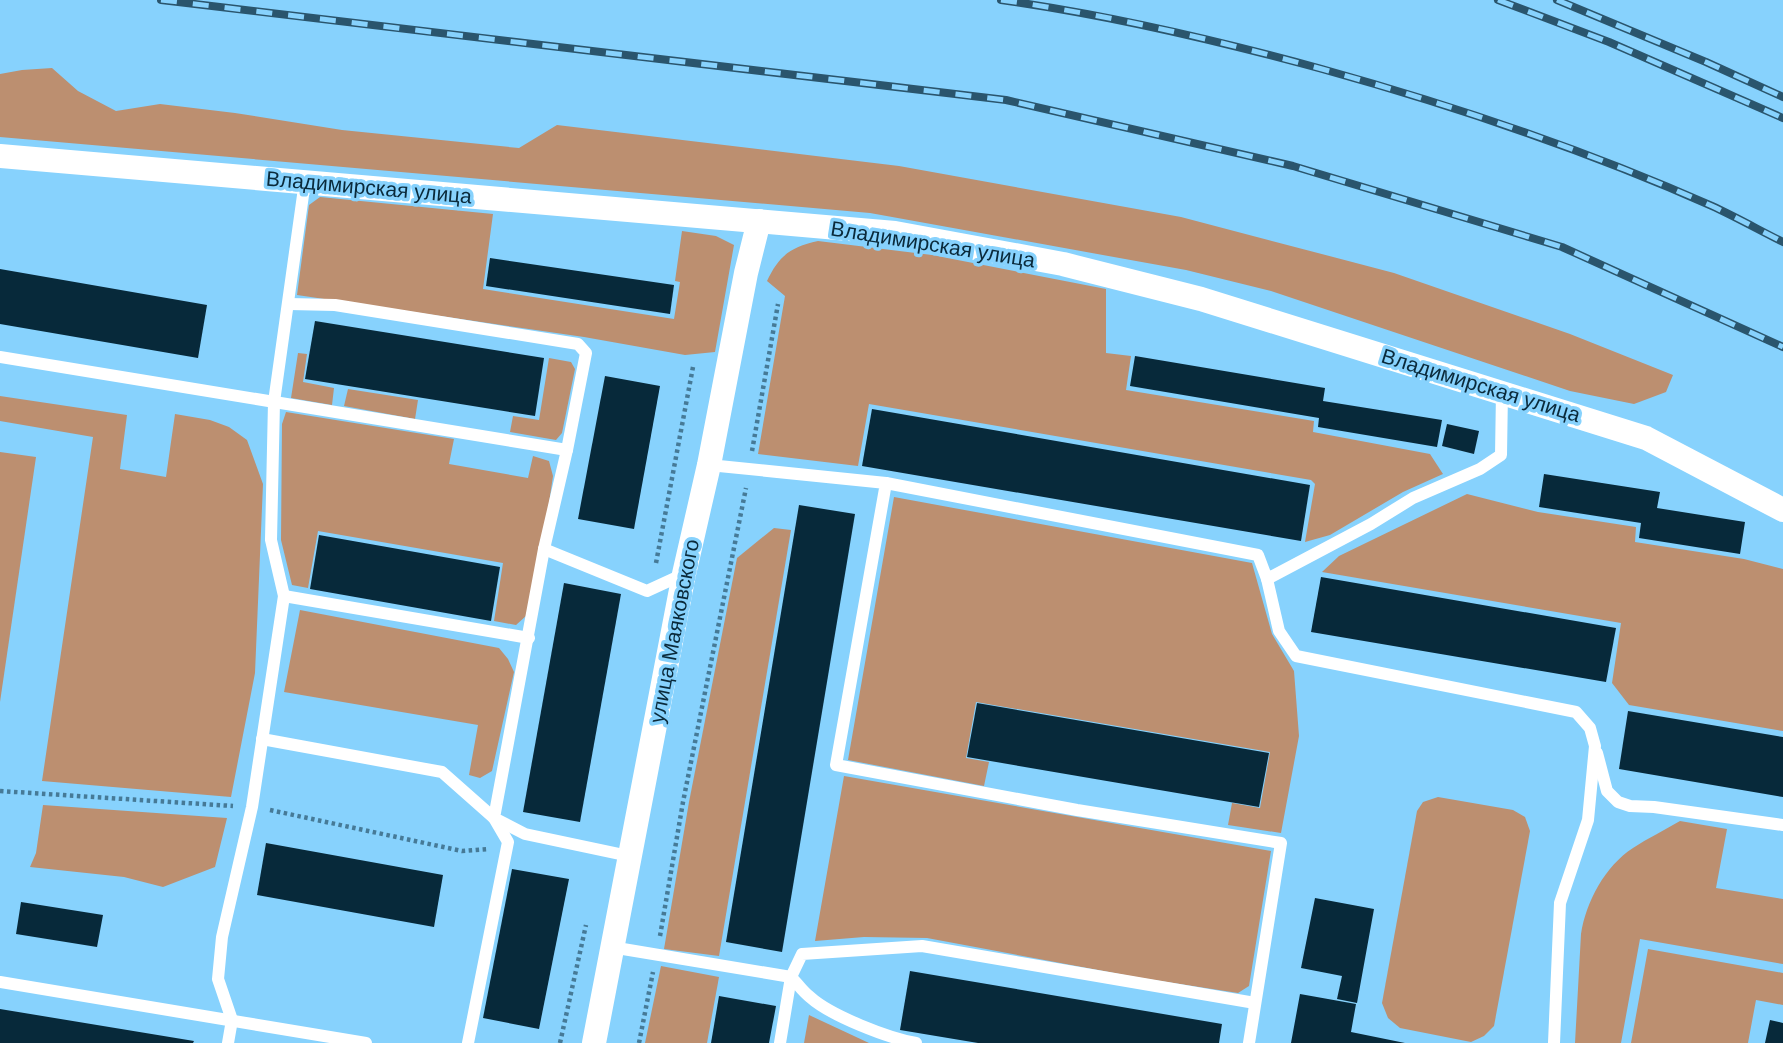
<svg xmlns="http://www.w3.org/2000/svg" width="1783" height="1043" viewBox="0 0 1783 1043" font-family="Arial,sans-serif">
  <rect width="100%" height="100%" fill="#87d2fd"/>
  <g fill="#bc8f70">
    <path d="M 52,68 L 78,91 L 116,111 L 160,104 L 235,113 L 342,130 L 519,148 L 557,125 L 899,166 L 1181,217 L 1394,273 L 1570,334 L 1673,375 L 1666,392 L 1634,404 L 1570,391 L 1271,291 L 1186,270 L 870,213 L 0,137 L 0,74 L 22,70 Z"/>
    <path d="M 320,197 L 493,214 L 483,289 L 674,319 L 680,282 L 675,281 L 682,231 L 716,236 L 734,245 L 715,352 L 685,355 L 584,337 L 297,295 L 309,205 Z"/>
    <path d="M 818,241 L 932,255 L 1106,289 L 1106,353 L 1131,356 L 1126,390 L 1314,421 L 1313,432 L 1430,454 L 1443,474 L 1403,492 L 1330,535 L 1305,542 L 1315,484 L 1311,480 L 869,404 L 858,466 L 758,454 L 785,296 L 767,281 C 779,256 790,247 818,241 Z"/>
    <path d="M 298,353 L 307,354 L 303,382 L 334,388 L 332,405 L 291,398 Z"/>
    <path d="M 549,358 L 571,362 L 575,369 L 562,433 L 556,440 L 510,432 L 513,416 L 539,420 Z"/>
    <path d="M 348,389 L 418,400 L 415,419 L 344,406 Z"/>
    <path d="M 0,396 L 127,415 L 120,469 L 166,477 L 175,414 L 210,420 L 229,427 L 247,440 L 263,484 L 255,673 L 231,797 L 42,781 L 93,437 L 0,421 Z"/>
    <path d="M 286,412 L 454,439 L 449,464 L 528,478 L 533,456 L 549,461 L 553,476 L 548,510 L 526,616 L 516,625 L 494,621 L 503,563 L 318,531 L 308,588 L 292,585 L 281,540 L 282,424 Z"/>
    <path d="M 0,452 L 36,457 L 0,702 Z"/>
    <path d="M 1467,494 L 1538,512 L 1636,527 L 1635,542 L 1744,559 L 1783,569 L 1783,731 L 1629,705 L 1612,683 L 1621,623 L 1322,572 L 1339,556 Z"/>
    <path d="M 894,497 L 1252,563 L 1272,634 L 1294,671 L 1299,736 L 1281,833 L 1228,825 L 1232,803 L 1260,808 L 1270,752 L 976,702 L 966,758 L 989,762 L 984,786 L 848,760 Z"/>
    <path d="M 774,528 L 791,530 L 719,956 L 664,949 L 689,802 L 737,558 Z"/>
    <path d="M 300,610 L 499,648 L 508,659 L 514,672 L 492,771 L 480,778 L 469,775 L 478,725 L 284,692 Z"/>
    <path d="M 844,776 L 1271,851 L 1249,986 L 1238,993 L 1141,978 L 927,938 L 864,937 L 815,941 Z"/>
    <path d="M 1438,797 L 1513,810 L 1525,817 L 1530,831 L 1494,1026 L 1484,1036 L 1471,1042 L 1400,1028 L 1388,1018 L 1382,1003 L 1417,811 L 1423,802 Z"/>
    <path d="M 43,805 L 227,818 L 215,867 L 163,887 L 124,877 L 30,867 L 36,853 Z"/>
    <path d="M 1680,821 L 1727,829 L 1716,888 L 1783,899 L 1783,964 L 1640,939 L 1621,1043 L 1575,1043 L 1581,934 C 1586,902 1605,866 1633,848 C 1648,838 1665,830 1680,821 Z"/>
    <path d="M 1648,949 L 1783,973 L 1783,1005 L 1756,1000 L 1748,1043 L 1631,1043 Z"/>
    <path d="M 661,966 L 719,977 L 707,1043 L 645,1043 Z"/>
    <path d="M 809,1015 L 869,1043 L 804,1043 Z"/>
  </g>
  <g fill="#07293a">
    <path d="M 490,258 L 674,285 L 670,314 L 486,286 Z"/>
    <path d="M 0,269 L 207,305 L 198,358 L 0,324 Z"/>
    <path d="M 315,321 L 544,358 L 535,416 L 305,379 Z"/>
    <path d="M 1135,356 L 1325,388 L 1323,401 L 1442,420 L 1437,447 L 1318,427 L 1319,418 L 1130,386 Z"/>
    <path d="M 605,376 L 660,386 L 634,529 L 578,519 Z"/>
    <path d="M 872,409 L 1310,485 L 1301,541 L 862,466 Z"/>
    <path d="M 1447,424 L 1479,431 L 1474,454 L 1442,446 Z"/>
    <path d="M 1544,474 L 1660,492 L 1657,508 L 1745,522 L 1740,554 L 1639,538 L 1641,523 L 1539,507 Z"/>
    <path d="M 799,505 L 855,514 L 782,952 L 726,942 Z"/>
    <path d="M 319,535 L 500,567 L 491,621 L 310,589 Z"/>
    <path d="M 1321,577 L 1616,628 L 1606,682 L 1311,632 Z"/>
    <path d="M 564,583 L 621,594 L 580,822 L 523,812 Z"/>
    <path d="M 977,703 L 1269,753 L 1259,807 L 967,757 Z"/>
    <path d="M 1628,711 L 1783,737 L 1783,797 L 1619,769 Z"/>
    <path d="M 266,843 L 443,875 L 434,927 L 257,895 Z"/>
    <path d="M 512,869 L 569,879 L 539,1029 L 483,1018 Z"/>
    <path d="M 1315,898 L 1374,909 L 1357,1003 L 1337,999 L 1342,976 L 1301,968 Z"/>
    <path d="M 21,902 L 103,915 L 97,947 L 16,934 Z"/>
    <path d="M 910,971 L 1222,1024 L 1219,1043 L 978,1043 L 900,1030 Z"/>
    <path d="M 1300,994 L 1356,1004 L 1351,1032 L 1405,1043 L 1291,1043 Z"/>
    <path d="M 719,996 L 776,1006 L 769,1043 L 711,1043 Z"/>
    <path d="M 0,1009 L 194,1041 L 193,1043 L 0,1043 Z"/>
    <path d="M 1770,1020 L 1783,1023 L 1783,1043 L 1765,1043 Z"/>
  </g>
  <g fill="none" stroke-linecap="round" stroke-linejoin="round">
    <g stroke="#467a97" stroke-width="4.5" stroke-dasharray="3.5 3.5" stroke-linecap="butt">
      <path d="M 752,451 L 778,304"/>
      <path d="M 656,563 L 693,367"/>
      <path d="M 0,791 L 233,806"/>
      <path d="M 270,810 L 462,851 L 488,849"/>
      <path d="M 660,936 L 683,802 L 746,488"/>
      <path d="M 560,1043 L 586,925"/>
      <path d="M 639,1043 L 653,972"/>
    </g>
    <g stroke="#fff" stroke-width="12">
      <path d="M 289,304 L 335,305 L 578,344 L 586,353 L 567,450"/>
      <path d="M 0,357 L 567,450 L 544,549 L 494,818 L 525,834 L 629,856"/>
      <path d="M 709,465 L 886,483 L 836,765 L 1077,810 L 1281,843 L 1249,1043"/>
      <path d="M 886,483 L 1258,555 L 1267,579 L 1279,631 L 1296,656 L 1576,712 L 1590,728 L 1595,746 L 1588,820 L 1560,903 L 1554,1043"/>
      <path d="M 544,549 L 647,591 L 684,574"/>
      <path d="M 1267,579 L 1371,524 L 1413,498 L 1480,469 L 1501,455 L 1502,392"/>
      <path d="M 284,596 L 529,638"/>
      <path d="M 262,739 L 442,772 L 494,818 L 508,842 L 468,1043"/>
      <path d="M 1597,753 L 1607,791 L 1618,802 L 1630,806 L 1654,807 L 1783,825"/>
      <path d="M 611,947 L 791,977 L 780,1043"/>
      <path d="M 0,982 L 366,1043"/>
      <path d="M 228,1043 L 232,1020 L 218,979 L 222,937 L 252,807 L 284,596 L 271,540 L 274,402 L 305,181"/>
      <path d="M 916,1043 C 888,1038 831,1016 810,997 C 803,992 797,983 791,977 L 802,954 L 922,946 L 1255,1003"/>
    </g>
    <g stroke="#fff" stroke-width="24">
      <path d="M 0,156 L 895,233 L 1063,264 L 1201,299 L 1646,438 L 1783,510"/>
      <path d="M 594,1043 L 684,574 L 709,465 L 746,273 L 759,221"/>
    </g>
    <defs>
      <g id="rail">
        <path d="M 161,0 L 1006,100 L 1293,166 L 1562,247 L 1783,347"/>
        <path d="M 1001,0 C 1110,15 1216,40 1322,69 C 1455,106 1586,150 1712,206 C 1736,217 1759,230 1783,242"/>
        <path d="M 1498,0 L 1609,42 L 1783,118"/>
        <path d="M 1557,0 L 1706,62 L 1783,97"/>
      </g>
    </defs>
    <use href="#rail" stroke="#2a556d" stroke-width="8"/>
    <use href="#rail" stroke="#87d2fd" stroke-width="5" stroke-dasharray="16" stroke-linecap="butt"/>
  </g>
  <g text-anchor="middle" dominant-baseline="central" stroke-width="7" stroke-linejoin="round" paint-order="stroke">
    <g font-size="21" fill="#0a2a3b" stroke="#87d2fd">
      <text transform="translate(369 187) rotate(5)">Владимирская улица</text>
      <text transform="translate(933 244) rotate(9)">Владимирская улица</text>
      <text transform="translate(1481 385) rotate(17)">Владимирская улица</text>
      <text transform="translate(674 631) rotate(-79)">улица Маяковского</text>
    </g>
  </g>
</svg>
